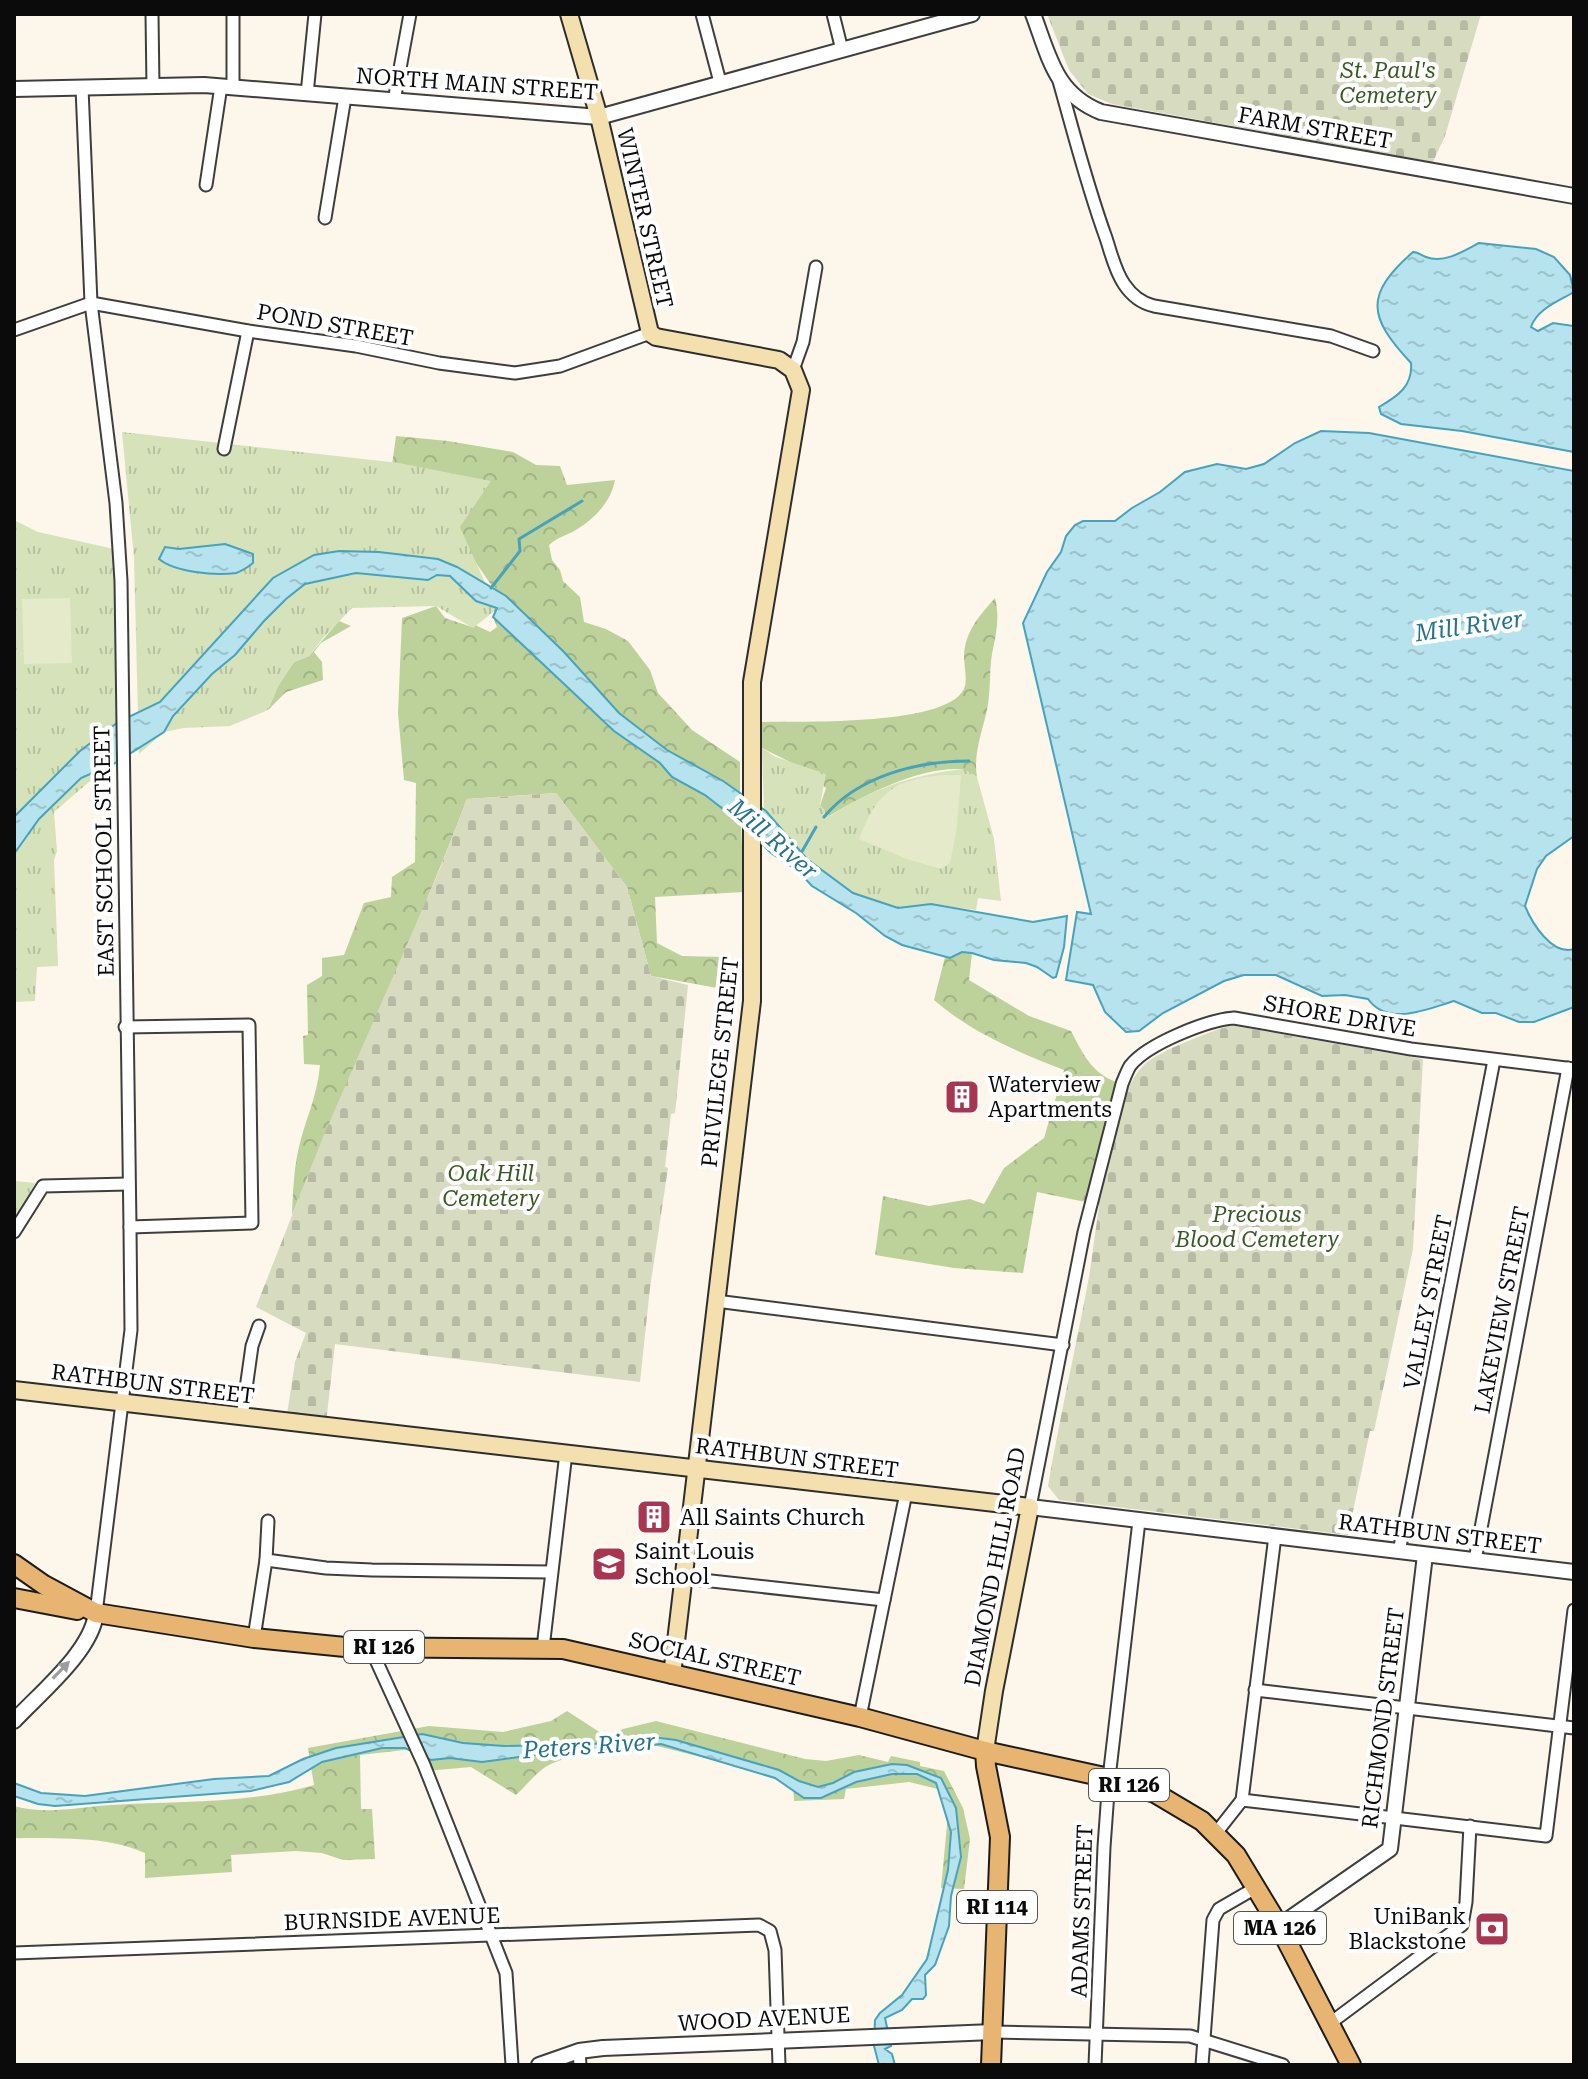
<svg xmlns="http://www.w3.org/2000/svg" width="1588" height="2079" viewBox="0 0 1588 2079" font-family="'Roboto Serif',serif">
  <defs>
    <pattern id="forest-crowns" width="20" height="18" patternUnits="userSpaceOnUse" patternTransform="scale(2)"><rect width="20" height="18" fill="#bdd19b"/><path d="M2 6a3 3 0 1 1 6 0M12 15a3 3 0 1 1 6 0" fill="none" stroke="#a1b284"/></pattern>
    <pattern id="cemetery-stones" width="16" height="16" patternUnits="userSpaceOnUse" patternTransform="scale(2)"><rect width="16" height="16" fill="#d7dbc0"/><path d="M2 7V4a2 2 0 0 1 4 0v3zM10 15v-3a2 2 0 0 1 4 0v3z" fill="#b7bba4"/></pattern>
    <pattern id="park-tufts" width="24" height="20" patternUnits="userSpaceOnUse" patternTransform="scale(2)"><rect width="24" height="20" fill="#d6e2ba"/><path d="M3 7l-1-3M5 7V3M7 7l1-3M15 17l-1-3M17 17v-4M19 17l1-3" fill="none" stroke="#b6c19f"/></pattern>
    <pattern id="water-ripples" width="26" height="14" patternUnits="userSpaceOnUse" patternTransform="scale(2)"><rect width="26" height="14" fill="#b6e3ed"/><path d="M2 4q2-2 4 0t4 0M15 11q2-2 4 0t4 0" fill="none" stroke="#9bc1ca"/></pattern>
  </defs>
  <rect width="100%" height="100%" fill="#fcf6eb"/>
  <g fill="url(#forest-crowns)">
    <path d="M 396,436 L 448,441 L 513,452 L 536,465 L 560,466 L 567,485 L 615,480 C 611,502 595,518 576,530 C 566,536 559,536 549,545 L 552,560 L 560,570 L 563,581 L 580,597 L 584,622 L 606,629 L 628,641 L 650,670 L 658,693 L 692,730 L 740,762 L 740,795 L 723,781 L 667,750 L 619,713 L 554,642 L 506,596 L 494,589 L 474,560 L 392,465 Z"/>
    <path d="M 995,598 C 1000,618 996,634 992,654 C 989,672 991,691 987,710 C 982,732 973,755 977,777 C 972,774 966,770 960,769 C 920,767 863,795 829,816 L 820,806 L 826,788 L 796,765 L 762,748 L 761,722 C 798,721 954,727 965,686 C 967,677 964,665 964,656 C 965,631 980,615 995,598 Z"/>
    <path d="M 436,606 L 445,618 L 472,627 L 473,624 L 490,632 L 497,627 L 493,617 L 614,731 L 660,763 L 672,777 L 705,795 L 741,824 L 744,892 L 655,897 L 657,943 L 682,956 L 723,957 L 723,989 L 651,976 L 627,887 L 556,793 L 467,799 C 414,939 348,1075 292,1215 C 293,1190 294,1163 301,1139 C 309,1111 317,1095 320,1065 L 304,1064 L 303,1036 L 308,1035 L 307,985 L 322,976 L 322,958 L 344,955 L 364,903 L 391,897 L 392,877 L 415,862 L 416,783 L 404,780 L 398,713 L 402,618 Z"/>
    <path d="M 339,621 L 351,626 L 321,643 L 314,652 L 322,662 L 323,680 L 286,692 L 268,710 L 278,686 L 294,662 L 309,656 Z"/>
    <path d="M 962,952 L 972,953 L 969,980 L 1029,1016 L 1071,1031 C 1086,1060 1094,1077 1128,1086 L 1107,1158 L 1100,1205 L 1037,1192 L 1023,1273 L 954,1268 L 875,1255 L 883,1196 L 929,1206 L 970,1199 L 984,1204 L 1004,1168 L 1044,1138 L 1064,1070 C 1018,1052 972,1033 934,1000 L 945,957 L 950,958 Z"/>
    <path d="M 567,1711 L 607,1737 L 623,1729 L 656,1721 L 805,1759 L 826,1761 L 859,1755 L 888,1762 L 891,1756 L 920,1762 L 920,1766 L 944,1771 L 963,1808 L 970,1839 L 964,1889 L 941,1888 L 948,1815 L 942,1790 L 909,1782 L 846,1789 L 844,1799 L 794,1801 L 793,1787 L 777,1776 L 657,1746 L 642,1746 L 637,1750 C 615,1747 569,1755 549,1765 C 537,1771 526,1786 516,1795 L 471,1767 L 426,1771 L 413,1749 L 360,1755 L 361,1809 L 372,1809 L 375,1859 L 343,1860 L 322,1853 L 296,1851 L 231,1855 L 232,1872 L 145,1878 L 145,1853 C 105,1835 57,1839 14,1838 L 14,1806 C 46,1815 80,1807 112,1805 C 179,1801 250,1804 314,1785 L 308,1748 L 429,1726 L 503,1732 L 551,1721 Z"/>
  </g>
  <g fill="url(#cemetery-stones)">
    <path d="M 1047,14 L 1481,14 L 1445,136 L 1433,162 L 1112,104 L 1088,94 L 1069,70 Z"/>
    <path d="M 556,793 L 627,887 L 651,976 L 688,985 L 675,1113 L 671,1114 L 665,1167 L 668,1168 L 650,1288 L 640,1382 L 335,1344 L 326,1423 L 286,1421 L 295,1362 L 306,1333 L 256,1307 L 323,1137 L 439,871 L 467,799 Z"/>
    <path d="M 1229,1025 L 1423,1059 L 1413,1249 L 1374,1431 L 1370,1431 L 1348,1535 L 1059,1500 L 1048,1486 C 1060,1416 1076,1347 1089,1277 C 1098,1225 1107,1105 1142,1067 C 1156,1051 1207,1034 1229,1025 Z"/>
  </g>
  <g fill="url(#park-tufts)">
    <path d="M 122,432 L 399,463 L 491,481 L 460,527 L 497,609 L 473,628 L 436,606 L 352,608 L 323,638 L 309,656 L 294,662 L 278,686 L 268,710 L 230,726 L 184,728 L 164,732 L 139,754 L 134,558 Z"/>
    <path d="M 14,520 L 38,532 L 114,549 L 117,758 L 54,812 L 57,851 L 54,860 L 58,966 L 37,967 L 35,1001 L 14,1002 Z"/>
    <path d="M 762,748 L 776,757 L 826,774 L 820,805 L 830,816 C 873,788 912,775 963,769 L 977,777 L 994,839 L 1001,901 L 978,898 L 976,910 L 931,904 L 898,908 L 853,893 L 825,875 L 807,859 L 764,810 Z"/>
    <path d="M 14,1181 L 35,1183 L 14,1222 Z"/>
  </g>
  <g fill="#e5eaca">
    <path d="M 70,598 L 72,663 L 24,664 L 22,599 Z"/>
    <path d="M 942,775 L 961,775 L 957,827 L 950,863 L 941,869 L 907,859 L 859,839 C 876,793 893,780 942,775 Z"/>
  </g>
  <g fill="url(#water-ripples)" stroke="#47a3bb" stroke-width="2">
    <path d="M 1479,243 L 1536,249 L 1554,257 L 1570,275 L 1574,292 C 1559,301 1537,309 1531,327 L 1538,331 L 1553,323 L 1574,326 L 1574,452 L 1462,431 L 1401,424 L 1381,414 L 1379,407 C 1398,396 1413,386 1411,363 C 1368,317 1364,295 1413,252 C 1418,252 1421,255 1426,257 C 1444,264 1464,251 1479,243 Z"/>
    <path d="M 1321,431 L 1369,433 L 1574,471 L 1574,836 L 1546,856 L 1537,869 L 1525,906 C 1532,923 1552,956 1574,949 L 1574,1007 L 1534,1022 L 1519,1022 L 1496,1013 L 1482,1013 L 1454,1001 C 1427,1009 1388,1027 1368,999 L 1345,995 L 1322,996 L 1276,975 L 1244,975 L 1224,981 L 1163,1013 L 1139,1031 L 1126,1032 L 1105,1012 L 1093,985 L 1066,980 L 1077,912 L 1091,914 L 1023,623 L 1047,572 L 1061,552 L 1066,536 L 1075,525 L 1083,521 L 1115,521 L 1132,508 L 1160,492 L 1185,472 L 1217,464 L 1246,469 L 1264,464 L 1295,443 Z"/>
    <path d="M 225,544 L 253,554 L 253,563 C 248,567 242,571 236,573 C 215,576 175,572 159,559 L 165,547 L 179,549 Z"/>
    <path d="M 339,551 L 379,552 L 438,559 L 457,567 L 506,596 L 564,652 L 619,713 L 667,750 L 723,781 L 766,811 L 807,859 L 853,893 L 898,908 L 931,904 L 1033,922 L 1067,916 L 1064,947 L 1056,977 L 1053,978 L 1037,967 L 1026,963 L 994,960 L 972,953 L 962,952 L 950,958 L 902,945 L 885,936 L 856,913 L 812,886 L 798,871 L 771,853 L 741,823 L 705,795 L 672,777 L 660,763 L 614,731 L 493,617 L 497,608 L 476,601 L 450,576 L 437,575 L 428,580 L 356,573 L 305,584 L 286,599 L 264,621 L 235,655 L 212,674 L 173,716 L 164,732 L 115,763 L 81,778 L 39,819 L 14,854 L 14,817 L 80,751 L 118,722 L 160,702 L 273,578 L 314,555 Z"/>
    <path d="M 422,1734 L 463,1743 L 504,1746 L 623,1743 L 652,1737 L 676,1740 L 779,1770 L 799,1781 L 818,1787 L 833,1783 L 854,1772 L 892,1764 L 907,1765 L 941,1778 L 956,1808 L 961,1857 L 951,1896 L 949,1926 L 935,1965 L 925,1975 L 926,1995 L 923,1999 L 912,1999 L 902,2010 L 885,2018 L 891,2046 L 885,2049 L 892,2054 L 895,2065 L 879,2065 L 874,2046 L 875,2020 L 880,2013 L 902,1995 L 927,1959 L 948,1870 L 951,1832 L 936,1783 L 917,1774 L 892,1774 L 856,1782 L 821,1798 L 804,1798 L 775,1778 L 661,1744 L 641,1746 L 636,1751 L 549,1753 L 482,1762 L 450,1758 L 431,1760 L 405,1748 L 382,1748 L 322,1762 L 289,1782 L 251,1791 L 55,1806 L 38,1804 L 14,1796 L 14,1783 L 41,1793 L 85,1796 L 214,1779 L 269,1776 L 303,1759 L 336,1748 Z"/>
  </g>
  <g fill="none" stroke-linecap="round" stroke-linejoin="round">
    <g stroke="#47a3bb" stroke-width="3">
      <path d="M 491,588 L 520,551 L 519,539 L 582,501"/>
      <path d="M 824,817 C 858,776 917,761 969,761"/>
      <path d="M 800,855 L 816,827"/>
    </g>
    <defs>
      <g id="minor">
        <path d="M 152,14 L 153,87"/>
        <path d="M 233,14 L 233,87"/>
        <path d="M 702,14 L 720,82"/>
        <path d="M 833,14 L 842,50"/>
        <path d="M 1059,81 C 1074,134 1087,186 1106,238 C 1111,253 1115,271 1124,284 C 1132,296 1141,303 1154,306 L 1331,336 L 1373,351"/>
        <path d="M 82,88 L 91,303 L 116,503 L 121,581 L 130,1227 L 131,1330 L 96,1613"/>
        <path d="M 307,94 L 315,14"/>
        <path d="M 394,101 L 410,14"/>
        <path d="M 206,185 L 221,86"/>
        <path d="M 325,218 L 345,97"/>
        <path d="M 14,330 L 91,303 L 248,331 L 356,346 L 439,363 L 515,373 L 560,366 L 650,333"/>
        <path d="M 793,370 L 803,342 L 816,267"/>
        <path d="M 224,449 L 248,331"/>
        <path d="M 125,1027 L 249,1025 L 252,1223 L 130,1227"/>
        <path d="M 14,1232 L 43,1186 L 128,1184"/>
        <path d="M 716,1301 L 1063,1345"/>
        <path d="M 242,1417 L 252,1346 L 259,1326"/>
        <path d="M 1030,1507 L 1084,1232 L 1122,1084 C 1124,1079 1127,1071 1130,1066 C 1147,1044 1207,1020 1234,1018 L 1411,1049 L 1574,1069"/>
        <path d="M 1399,1552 L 1494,1060"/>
        <path d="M 266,1560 L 326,1568 L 372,1570 L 551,1572"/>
        <path d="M 1475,1560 L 1568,1068"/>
        <path d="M 684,1578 L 884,1600"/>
        <path d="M 254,1638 L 266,1560 L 268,1521"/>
        <path d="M 370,1647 L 424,1765 L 506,1973 L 512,2065"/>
        <path d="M 543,1648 L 566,1453"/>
        <path d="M 1255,1690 L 1574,1728"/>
        <path d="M 860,1717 L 906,1493"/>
        <path d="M 1242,1800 L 1546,1836 L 1574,1610"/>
        <path d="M 1216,1833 L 1242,1800 L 1275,1536"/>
        <path d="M 14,1953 L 759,1925 L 770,1931 L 775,1950 L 779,2065"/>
        <path d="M 1329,2024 L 1462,1925 L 1466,1902 L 1470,1826"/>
        <path d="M 993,2032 L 1190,2036 L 1283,2065"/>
        <path d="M 579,2051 L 580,2065"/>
        <path d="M 1095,2065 L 1104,1847 L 1109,1778 L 1139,1521"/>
        <path d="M 1202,2065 L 1213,1920 L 1219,1909 L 1257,1887"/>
      </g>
      <g id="tertiary">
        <path d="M 1033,14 C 1049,56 1055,94 1101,112 L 1574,196"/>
        <path d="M 14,89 L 204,85 L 599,117 L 972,14"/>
        <path d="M 1030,1507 L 1574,1572"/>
        <path d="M 14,1721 C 40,1693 92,1651 96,1613"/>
        <path d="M 1279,1926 L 1390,1849 L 1425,1555"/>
        <path d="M 539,2065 L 579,2051 L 603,2048 L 993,2032"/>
      </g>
      <g id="secondary">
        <path d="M 569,14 L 599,117 L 650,333 L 656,337 L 779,360 L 793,370 L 801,390 L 752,682 L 752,1001 L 672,1675"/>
        <path d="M 14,1390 L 1030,1507 L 994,1691 L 985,1751"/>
      </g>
      <g id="primary">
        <path d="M 14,1564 L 44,1585 L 96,1613 L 254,1638 L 345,1647 L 563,1649 L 860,1717 L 985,1751 L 1109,1778 L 1155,1793 L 1202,1821 L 1236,1855 L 1279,1926 L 1351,2065"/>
        <path d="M 14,1598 L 77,1610"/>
        <path d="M 985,1751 L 986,1766 L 1000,1837 L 991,2065"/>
      </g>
    </defs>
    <use href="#minor" stroke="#3e3e3e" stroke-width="15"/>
    <use href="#tertiary" stroke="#3e3e3e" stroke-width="18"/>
    <use href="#secondary" stroke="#2d2d2d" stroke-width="20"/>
    <use href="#primary" stroke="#1c1c1c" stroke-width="22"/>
    <use href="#minor" stroke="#fff" stroke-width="11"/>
    <use href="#tertiary" stroke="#fff" stroke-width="14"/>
    <use href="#secondary" stroke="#f4dfae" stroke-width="16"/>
    <use href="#primary" stroke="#e7b471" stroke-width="18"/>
  </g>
  <defs><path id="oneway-solid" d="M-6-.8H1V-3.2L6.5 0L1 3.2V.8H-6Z" transform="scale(2)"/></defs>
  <use fill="#9d9d9d" href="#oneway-solid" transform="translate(61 1670) rotate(-46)"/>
  <defs>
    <symbol id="building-square" viewBox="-11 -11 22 22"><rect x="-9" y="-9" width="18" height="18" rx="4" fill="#a83651" stroke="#fff"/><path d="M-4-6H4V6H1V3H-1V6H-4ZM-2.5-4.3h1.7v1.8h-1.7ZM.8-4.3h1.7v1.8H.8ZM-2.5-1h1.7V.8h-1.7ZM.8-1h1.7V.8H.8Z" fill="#fff"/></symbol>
    <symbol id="school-square" viewBox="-11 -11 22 22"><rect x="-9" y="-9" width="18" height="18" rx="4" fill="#a83651" stroke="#fff"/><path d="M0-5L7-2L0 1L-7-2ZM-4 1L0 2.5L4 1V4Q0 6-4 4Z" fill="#fff"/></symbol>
    <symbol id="bank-square" viewBox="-11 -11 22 22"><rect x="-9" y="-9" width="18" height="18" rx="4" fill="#a83651" stroke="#fff"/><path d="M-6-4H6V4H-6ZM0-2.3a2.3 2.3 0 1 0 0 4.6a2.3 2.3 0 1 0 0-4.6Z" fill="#fff"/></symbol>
  </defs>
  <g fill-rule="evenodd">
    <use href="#building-square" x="942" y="1077" width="40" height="40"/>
    <use href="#building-square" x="634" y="1497" width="40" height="40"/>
    <use href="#school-square" x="589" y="1544" width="40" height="40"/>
    <use href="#bank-square" x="1472" y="1909" width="40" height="40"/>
  </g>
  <g text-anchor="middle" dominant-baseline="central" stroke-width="8" stroke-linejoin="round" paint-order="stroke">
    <g fill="#fff" stroke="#545454" stroke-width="2">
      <rect x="344" y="1631" width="80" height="32" rx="6"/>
      <rect x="1089" y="1769" width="80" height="32" rx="6"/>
      <rect x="957" y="1891" width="80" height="32" rx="6"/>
      <rect x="1234" y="1912" width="92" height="32" rx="6"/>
    </g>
    <g font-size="20" font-weight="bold" fill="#0b0b0b">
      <text x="384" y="1647">RI 126</text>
      <text x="1129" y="1785">RI 126</text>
      <text x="997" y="1907">RI 114</text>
      <text x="1280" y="1928">MA 126</text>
    </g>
    <g font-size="22" font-style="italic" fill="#395924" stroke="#fff">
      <text x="1388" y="70">St. Paul's<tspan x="1388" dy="25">Cemetery</tspan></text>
      <text x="491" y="1173">Oak Hill<tspan x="491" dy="25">Cemetery</tspan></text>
      <text x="1257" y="1214">Precious<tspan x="1257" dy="25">Blood Cemetery</tspan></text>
    </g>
    <g font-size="22" fill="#0b0b0b" stroke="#fff">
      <text transform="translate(477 84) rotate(4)">NORTH MAIN STREET</text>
      <text transform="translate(1315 128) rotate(10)">FARM STREET</text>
      <text transform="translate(645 218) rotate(77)">WINTER STREET</text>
      <text transform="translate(335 325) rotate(10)">POND STREET</text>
      <text transform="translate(104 851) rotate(-91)">EAST SCHOOL STREET</text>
      <text transform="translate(1340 1016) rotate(10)">SHORE DRIVE</text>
      <text transform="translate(720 1062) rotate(-84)">PRIVILEGE STREET</text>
      <text transform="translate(1428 1302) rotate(-79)">VALLEY STREET</text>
      <text transform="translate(1502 1310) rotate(-79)">LAKEVIEW STREET</text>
      <text transform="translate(153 1384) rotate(7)">RATHBUN STREET</text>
      <text transform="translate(797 1458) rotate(7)">RATHBUN STREET</text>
      <text transform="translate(1440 1534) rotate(7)">RATHBUN STREET</text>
      <text transform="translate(995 1567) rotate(-79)">DIAMOND HILL ROAD</text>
      <text transform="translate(715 1659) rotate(13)">SOCIAL STREET</text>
      <text transform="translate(1383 1718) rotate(-83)">RICHMOND STREET</text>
      <text transform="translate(1082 1911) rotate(-88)">ADAMS STREET</text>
      <text transform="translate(392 1919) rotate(-2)">BURNSIDE AVENUE</text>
      <text transform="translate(764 2019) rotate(-3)">WOOD AVENUE</text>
    </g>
    <g font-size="22" fill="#0b0b0b" stroke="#fff" text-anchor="start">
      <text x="988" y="1084">Waterview<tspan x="988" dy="25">Apartments</tspan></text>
      <text x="680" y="1517">All Saints Church</text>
      <text x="635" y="1551">Saint Louis<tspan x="635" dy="25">School</tspan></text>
      <text x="1466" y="1916" text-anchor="end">UniBank<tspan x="1466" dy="25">Blackstone</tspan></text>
    </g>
    <g font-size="24" font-style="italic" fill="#25728c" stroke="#fff">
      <text transform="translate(1469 626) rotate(-8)">Mill River</text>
      <text transform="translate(773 839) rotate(41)">Mill River</text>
      <text transform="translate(589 1746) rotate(-4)">Peters River</text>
    </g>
  </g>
  <rect width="1588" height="2079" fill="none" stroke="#0b0b0b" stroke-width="32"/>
</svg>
